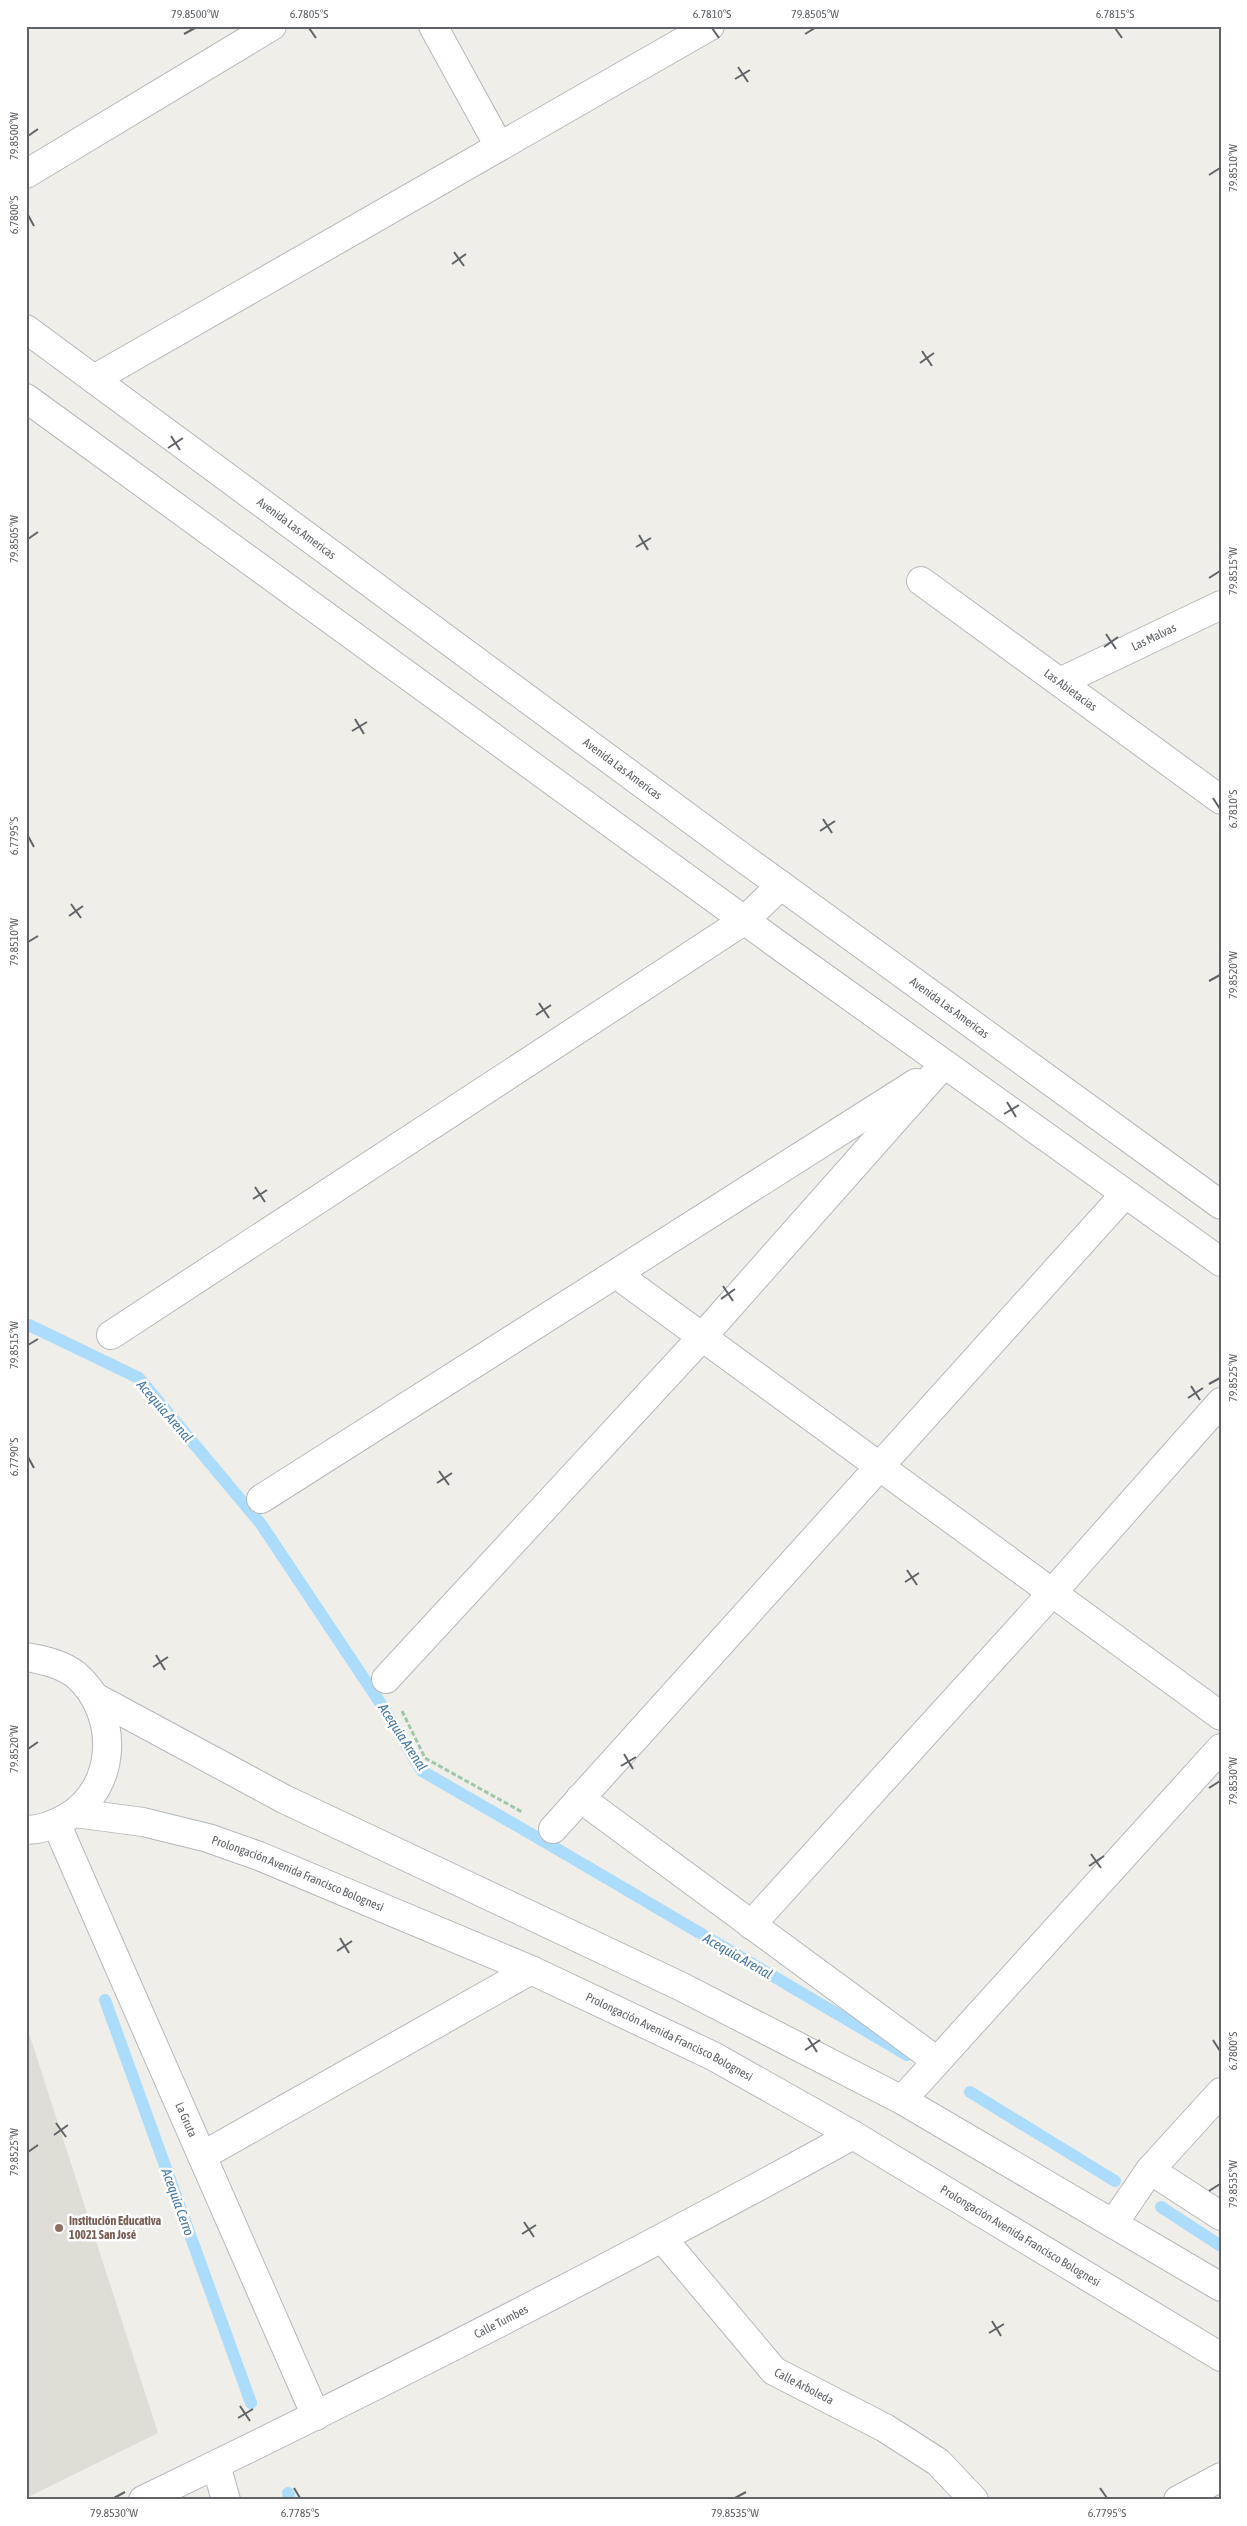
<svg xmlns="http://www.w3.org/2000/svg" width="1247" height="2526" viewBox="0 0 1247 2526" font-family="'Asap Condensed',sans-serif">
  <rect width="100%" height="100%" fill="#f0eee8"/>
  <path fill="#e0ddd6" d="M 26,2024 L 158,2433 L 26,2498 Z"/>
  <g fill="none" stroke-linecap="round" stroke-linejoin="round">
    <g stroke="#acdcfc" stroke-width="12">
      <path d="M 26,1326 L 29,1325 L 139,1378 L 261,1524 L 383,1707 L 422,1771 L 552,1846 L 907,2055"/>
      <path d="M 105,2000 L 251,2403"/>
      <path d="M 970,2092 L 1115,2181"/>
      <path d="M 1161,2207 L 1221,2246"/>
      <path d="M 288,2493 L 290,2500"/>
    </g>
    <defs>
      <g id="street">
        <path d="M 433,26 L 499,146"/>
        <path d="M 26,174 L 272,26"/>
        <path d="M 94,379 L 710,26"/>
        <path id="s1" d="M 921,581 L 1221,800"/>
        <path id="s2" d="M 1060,682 L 1221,605"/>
        <path d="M 616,1274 L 1221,1716"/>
        <path d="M 111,1335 L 745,920 L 781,885"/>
        <path d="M 261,1499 L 916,1083"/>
        <path d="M 386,1679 L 703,1336 L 944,1064"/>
        <path d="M 580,1798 L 937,2061"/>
        <path id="s3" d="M 56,1823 L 316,2416"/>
        <path d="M 553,1829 L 1124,1195"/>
        <path d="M 751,1925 L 1052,1593 L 1221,1402"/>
        <path d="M 902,2100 L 1221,1748"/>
        <path d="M 202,2156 L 531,1970"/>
        <path d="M 1150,2170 L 1221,2216"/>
        <path d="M 1113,2224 L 1150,2170 L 1221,2092"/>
        <path id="s4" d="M 663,2239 L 774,2371 L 885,2428 L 938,2462 L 974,2500"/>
        <path d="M 216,2465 L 226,2500"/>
        <path id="s5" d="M 143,2500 C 383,2384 620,2263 853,2135"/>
        <path d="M 1178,2500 L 1221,2477"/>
      </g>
      <g id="secondary">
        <path id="s6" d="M 26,329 L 735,852 L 1221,1205"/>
        <path d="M 26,398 L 777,944 L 1221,1262"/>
        <path d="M 26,1657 C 44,1660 62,1664 76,1675 C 120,1713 118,1789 66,1818 C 54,1825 40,1830 26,1830"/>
        <path d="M 95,1697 L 284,1799 L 680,1986 L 902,2100 L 1221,2287"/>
        <path id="s7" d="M 75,1813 L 143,1822 L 208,1838 L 259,1856 L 531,1970 L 713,2056 L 853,2135 L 1221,2357"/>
      </g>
    </defs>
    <use href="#street" stroke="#b5b8bc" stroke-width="30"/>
    <use href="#secondary" stroke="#b4b7bb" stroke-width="30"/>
    <path stroke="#9fc8a9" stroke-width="3" stroke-dasharray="5 2.5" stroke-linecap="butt" d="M 402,1711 L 425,1758 L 522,1812"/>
    <use href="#street" stroke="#fff" stroke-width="28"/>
    <use href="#secondary" stroke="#fff" stroke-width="28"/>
  </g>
  <path fill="none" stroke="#5f6367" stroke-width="2" d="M 309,28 L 316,38M 712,28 L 719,38M 1115,28 L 1122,38M 184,34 L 195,28M 805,34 L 815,28M 738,67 L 748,82M 735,79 L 750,70M 28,136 L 38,129M 1209,175 L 1220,168M 28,215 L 34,226M 454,252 L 464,266M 452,264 L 466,254M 922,351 L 932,366M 920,363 L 934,353M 171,436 L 180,450M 168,448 L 183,438M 639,535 L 648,550M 28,539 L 38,532M 636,547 L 651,538M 1209,578 L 1220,571M 1106,634 L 1116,649M 1104,647 L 1118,637M 355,719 L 364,734M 352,731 L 367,722M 1213,798 L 1220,809M 823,819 L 832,833M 820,831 L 835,821M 28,836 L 34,847M 71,904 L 81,918M 69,916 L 83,906M 28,942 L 38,936M 1209,981 L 1220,975M 539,1003 L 549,1018M 536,1015 L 551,1005M 1007,1102 L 1016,1117M 1004,1114 L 1019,1105M 255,1187 L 265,1202M 253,1199 L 267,1190M 723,1286 L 733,1301M 721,1299 L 735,1289M 28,1345 L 38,1339M 1209,1384 L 1220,1378M 1191,1386 L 1200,1400M 1188,1398 L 1203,1388M 28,1457 L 34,1468M 439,1471 L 449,1485M 437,1483 L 452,1473M 907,1570 L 917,1585M 905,1582 L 919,1573M 156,1655 L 165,1670M 153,1667 L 168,1657M 28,1749 L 38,1742M 624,1754 L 633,1769M 621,1766 L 636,1757M 1209,1788 L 1220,1781M 1091,1854 L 1101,1868M 1089,1866 L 1104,1856M 340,1938 L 349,1953M 337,1951 L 352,1941M 808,2038 L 817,2052M 1213,2040 L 1220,2051M 805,2050 L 820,2040M 56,2123 L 66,2137M 54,2135 L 68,2125M 28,2152 L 38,2145M 1209,2191 L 1220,2184M 524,2222 L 534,2237M 522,2234 L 536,2225M 992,2321 L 1001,2336M 989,2333 L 1004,2324M 240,2406 L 250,2421M 238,2418 L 253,2409M 294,2488 L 300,2498M 1100,2488 L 1107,2498M 114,2498 L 125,2492M 735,2498 L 746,2492"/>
  <circle fill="#8d6e63" stroke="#fff" stroke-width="2" cx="59" cy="2228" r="5"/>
  <g text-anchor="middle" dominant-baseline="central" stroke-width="5" stroke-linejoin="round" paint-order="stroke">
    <g font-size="12" fill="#5f6367" stroke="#fff">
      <text stroke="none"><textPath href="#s6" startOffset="336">Avenida Las Americas</textPath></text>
      <text stroke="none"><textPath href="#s2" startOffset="104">Las Malvas</textPath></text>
      <text stroke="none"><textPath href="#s1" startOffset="185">Las Abietacias</textPath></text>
      <text stroke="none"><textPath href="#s6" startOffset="741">Avenida Las Americas</textPath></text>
      <text stroke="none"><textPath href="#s6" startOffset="1146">Avenida Las Americas</textPath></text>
      <text stroke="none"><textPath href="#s7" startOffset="232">Prolongación Avenida Francisco Bolognesi</textPath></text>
      <text stroke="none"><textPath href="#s7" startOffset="638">Prolongación Avenida Francisco Bolognesi</textPath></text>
      <text stroke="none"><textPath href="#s3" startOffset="324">La Gruta</textPath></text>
      <text stroke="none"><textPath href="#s7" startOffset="1042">Prolongación Avenida Francisco Bolognesi</textPath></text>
      <text stroke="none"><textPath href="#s5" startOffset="400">Calle Tumbes</textPath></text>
      <text stroke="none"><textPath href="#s4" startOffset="206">Calle Arboleda</textPath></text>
    </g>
    <g font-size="12" font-weight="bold" fill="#785e54" stroke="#fff" text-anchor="start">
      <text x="69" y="2221">Institución Educativa<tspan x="69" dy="14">10021 San José</tspan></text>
    </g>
    <g font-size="14" font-style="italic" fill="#4478a7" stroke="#fff">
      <text transform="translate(165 1411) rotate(49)">Acequia Arenal</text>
      <text transform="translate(403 1737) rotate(57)">Acequia Arenal</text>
      <text transform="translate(738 1956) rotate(30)">Acequia Arenal</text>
      <text transform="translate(178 2202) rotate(70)">Acequia Cerro</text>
    </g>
  </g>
  <rect width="1247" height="2526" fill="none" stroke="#ffffff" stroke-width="55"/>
  <rect x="28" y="28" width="1192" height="2470" fill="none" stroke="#5f6367" stroke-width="2"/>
  <g font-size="12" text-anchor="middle" fill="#5f6367">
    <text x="195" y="18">79.8500°W</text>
    <text x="309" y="18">6.7805°S</text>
    <text x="712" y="18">6.7810°S</text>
    <text x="815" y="18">79.8505°W</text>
    <text x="1115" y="18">6.7815°S</text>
    <text transform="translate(14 136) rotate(-90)" y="4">79.8500°W</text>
    <text transform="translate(1233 168) rotate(-90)" y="4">79.8510°W</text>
    <text transform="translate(14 215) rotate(-90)" y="4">6.7800°S</text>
    <text transform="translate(14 539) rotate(-90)" y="4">79.8505°W</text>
    <text transform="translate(1233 571) rotate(-90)" y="4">79.8515°W</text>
    <text transform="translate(1233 809) rotate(-90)" y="4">6.7810°S</text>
    <text transform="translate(14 836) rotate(-90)" y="4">6.7795°S</text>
    <text transform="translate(14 942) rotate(-90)" y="4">79.8510°W</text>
    <text transform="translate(1233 975) rotate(-90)" y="4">79.8520°W</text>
    <text transform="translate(14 1345) rotate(-90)" y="4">79.8515°W</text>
    <text transform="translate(1233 1378) rotate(-90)" y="4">79.8525°W</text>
    <text transform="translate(14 1457) rotate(-90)" y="4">6.7790°S</text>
    <text transform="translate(14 1749) rotate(-90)" y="4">79.8520°W</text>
    <text transform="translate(1233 1781) rotate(-90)" y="4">79.8530°W</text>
    <text transform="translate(1233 2051) rotate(-90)" y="4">6.7800°S</text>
    <text transform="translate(14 2152) rotate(-90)" y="4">79.8525°W</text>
    <text transform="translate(1233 2184) rotate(-90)" y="4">79.8535°W</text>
    <text x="114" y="2517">79.8530°W</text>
    <text x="300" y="2517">6.7785°S</text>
    <text x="735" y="2517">79.8535°W</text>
    <text x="1107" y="2517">6.7795°S</text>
  </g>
</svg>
